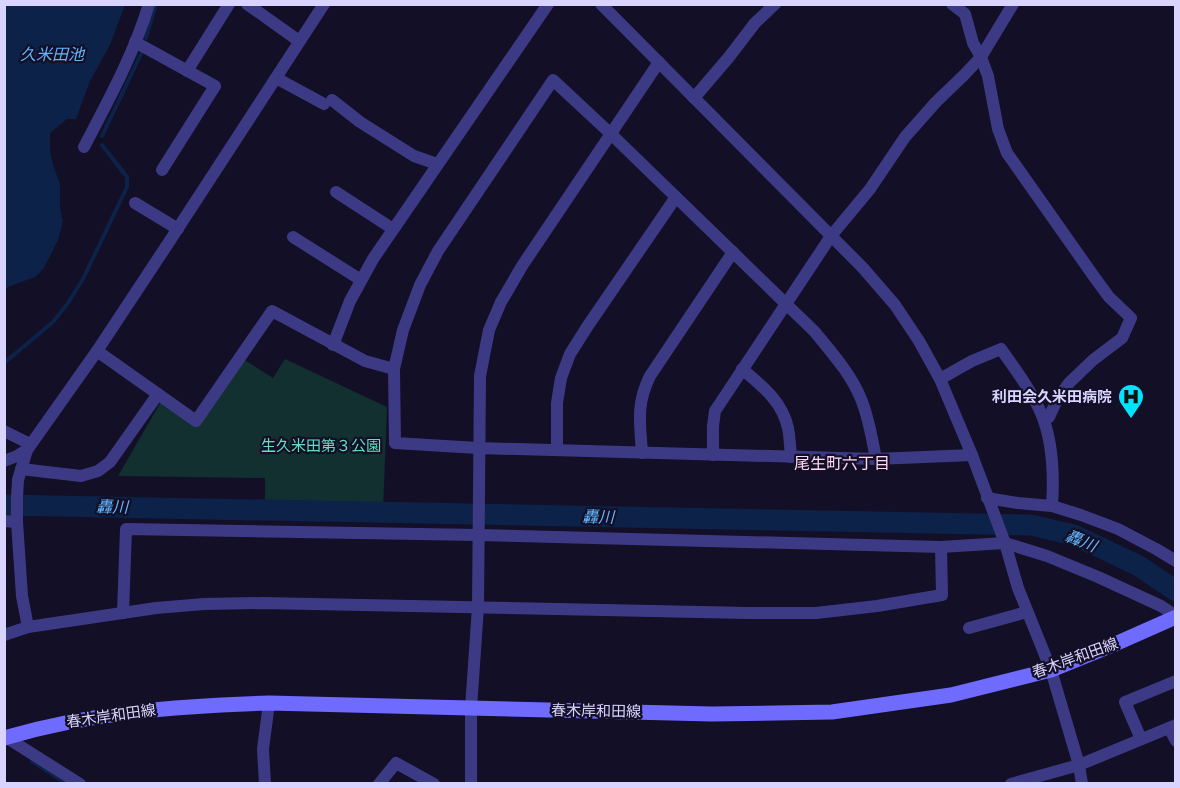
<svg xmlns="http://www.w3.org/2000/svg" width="1180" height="788" viewBox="0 0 1180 788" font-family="Roboto,'Noto Sans JP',sans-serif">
  <rect width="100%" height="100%" fill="#130f26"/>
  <path fill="#12302f" d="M 240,357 L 273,378 L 285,359 L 387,407 L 383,511 L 265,508 L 265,478 L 118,476 L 163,398 L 197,427 Z"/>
  <path fill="#0c2248" d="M 5,4 L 125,5 L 110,45 L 90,81 L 76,119 L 67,119 L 50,133 L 50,151 L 53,165 L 60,184 L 60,209 L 63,221 L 58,240 L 44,268 L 35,277 L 8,287 L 5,291 Z"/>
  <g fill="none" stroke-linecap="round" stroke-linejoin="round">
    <g stroke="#0c2248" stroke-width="4">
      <path d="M 146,38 L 156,4"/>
      <path d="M 102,136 L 141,54"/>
      <path d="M 4,363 L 53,322 L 68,303 L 83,279 L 127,187 L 127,177 L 102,145"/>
      <path d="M 32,761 L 67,784"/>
    </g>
    <path stroke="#0c2248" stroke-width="21" d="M 4,505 L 1031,525 L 1074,535 L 1139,566 L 1176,591"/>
    <g stroke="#3d3a85" stroke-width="12">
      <path d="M 247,4 L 299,41"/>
      <path d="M 601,4 L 863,268 L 895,305 L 919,341 L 940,379 L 972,455 L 1005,543 L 1018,588 L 1051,670 L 1079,765 L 1082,784"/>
      <path d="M 952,4 L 965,14 L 973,43 L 981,57 L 988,76 L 998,129 L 1007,153 L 1095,278 L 1109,297 L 1131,318 L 1122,338 L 1093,360 L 1069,383 L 1057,400 L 1049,417 L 1044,420"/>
      <path d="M 135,42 L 215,86 L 162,170"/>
      <path d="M 187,71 L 229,4"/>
      <path d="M 276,78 L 324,104"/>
      <path d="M 694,98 L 729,57 L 755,23 L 775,4"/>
      <path d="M 332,100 L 360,122 L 414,156 L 437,164"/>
      <path d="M 84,147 C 108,101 134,54 149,4"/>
      <path d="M 336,192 L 393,229"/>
      <path d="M 135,203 L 178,229"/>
      <path d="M 293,237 L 361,280"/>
      <path d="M 333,345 L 350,301 L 373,259 L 548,4"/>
      <path d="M 97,351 L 196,421 L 272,311 L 365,361 L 394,369"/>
      <path d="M 742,369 C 762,386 782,401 788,428 C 790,438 790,448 791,457"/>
      <path d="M 940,379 L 972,361 L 1001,349 C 1015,369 1031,390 1041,413 C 1053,441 1054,476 1052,506"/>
      <path d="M 4,431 L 30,444"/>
      <path d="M 27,450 L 18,480 L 17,497 L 17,522 L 22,596 L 28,627"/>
      <path d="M 557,450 L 557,403 L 561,378 L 570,354 L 587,327 L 676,197"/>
      <path d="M 642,453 C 640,423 636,404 650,376 L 733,252"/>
      <path d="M 713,455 L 713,426 L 715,411 L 831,236 L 870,189 L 905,137 L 936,102 L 964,75 L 981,57 L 1013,4"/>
      <path d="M 876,459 C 872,439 869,418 861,399 C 851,374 832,353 815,332 L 611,134 L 553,80 L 438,251 L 420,285 L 403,330 L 394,369 L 395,443 L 478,448 L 876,459 L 972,455"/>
      <path d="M 4,461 L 17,456 L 27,450 L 97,351 L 171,239 L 324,4"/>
      <path d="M 21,469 L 81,476 L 98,471 L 110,462 L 158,394"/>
      <path d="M 987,498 L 1018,503 L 1052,506 L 1081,515 L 1118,529 L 1156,549 L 1176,561"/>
      <path d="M 4,521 L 17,522"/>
      <path d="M 123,613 L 126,529 L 478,535 L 941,547 L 1005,543 L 1047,556 L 1098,577 L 1161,606 L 1176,616"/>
      <path d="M 969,628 L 1027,612"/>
      <path d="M 4,635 L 28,627 L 156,608 L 204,604 L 263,603 L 748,613 L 816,613 L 877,606 L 942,595 L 941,547"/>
      <path d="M 1169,728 L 1176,741"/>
      <path d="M 4,736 L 80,784"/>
      <path d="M 1141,739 L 1125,702 L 1176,681"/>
      <path d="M 265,784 L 263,749 L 269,703"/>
      <path d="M 379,784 L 396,763 L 434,784"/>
      <path d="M 471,784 L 471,708 L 478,607 L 480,376 L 489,330 L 501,302 L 522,266 L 659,62"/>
      <path d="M 1011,784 L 1079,765 L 1176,725"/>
    </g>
    <path stroke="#6f6bff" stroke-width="15" d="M 4,738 C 92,712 178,706 269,703 L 712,714 L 832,712 L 951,695 L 1051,670 L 1115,644 L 1176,617"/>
  </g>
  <defs>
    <symbol id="hospital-pin" viewBox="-11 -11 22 30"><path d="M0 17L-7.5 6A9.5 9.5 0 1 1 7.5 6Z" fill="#00e5ff" stroke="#130f26"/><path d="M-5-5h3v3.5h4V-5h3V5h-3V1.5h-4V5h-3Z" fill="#111"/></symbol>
  </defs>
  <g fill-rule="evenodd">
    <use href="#hospital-pin" x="1116" y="382" width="30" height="40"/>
  </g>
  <g text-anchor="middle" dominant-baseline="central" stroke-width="4.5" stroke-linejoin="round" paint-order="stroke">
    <g font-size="15" font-weight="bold" fill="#d9d4ff" stroke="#130f26" text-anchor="end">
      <text x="1112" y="397">利田会久米田病院</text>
    </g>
    <g font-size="15" fill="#5fe0c0" stroke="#130f26">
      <text x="321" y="446">生久米田第３公園</text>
    </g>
    <g font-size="15" fill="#d9d4ff" stroke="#130f26">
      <text transform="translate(1075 658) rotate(-20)">春木岸和田線</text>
      <text transform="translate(596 711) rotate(1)">春木岸和田線</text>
      <text transform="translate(111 716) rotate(-8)">春木岸和田線</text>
    </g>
    <g font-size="16" font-style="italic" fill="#62b6ff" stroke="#130f26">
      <text x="52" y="54">久米田池</text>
      <text transform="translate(112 507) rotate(1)">轟川</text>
      <text transform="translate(598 517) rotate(1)">轟川</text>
      <text transform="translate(1081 541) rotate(22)">轟川</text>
    </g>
    <g font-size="16" fill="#ffd6f0" stroke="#130f26">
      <text x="842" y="463">尾生町六丁目</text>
    </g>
  </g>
  <rect width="1180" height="788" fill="none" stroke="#d9d4ff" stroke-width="12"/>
</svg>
